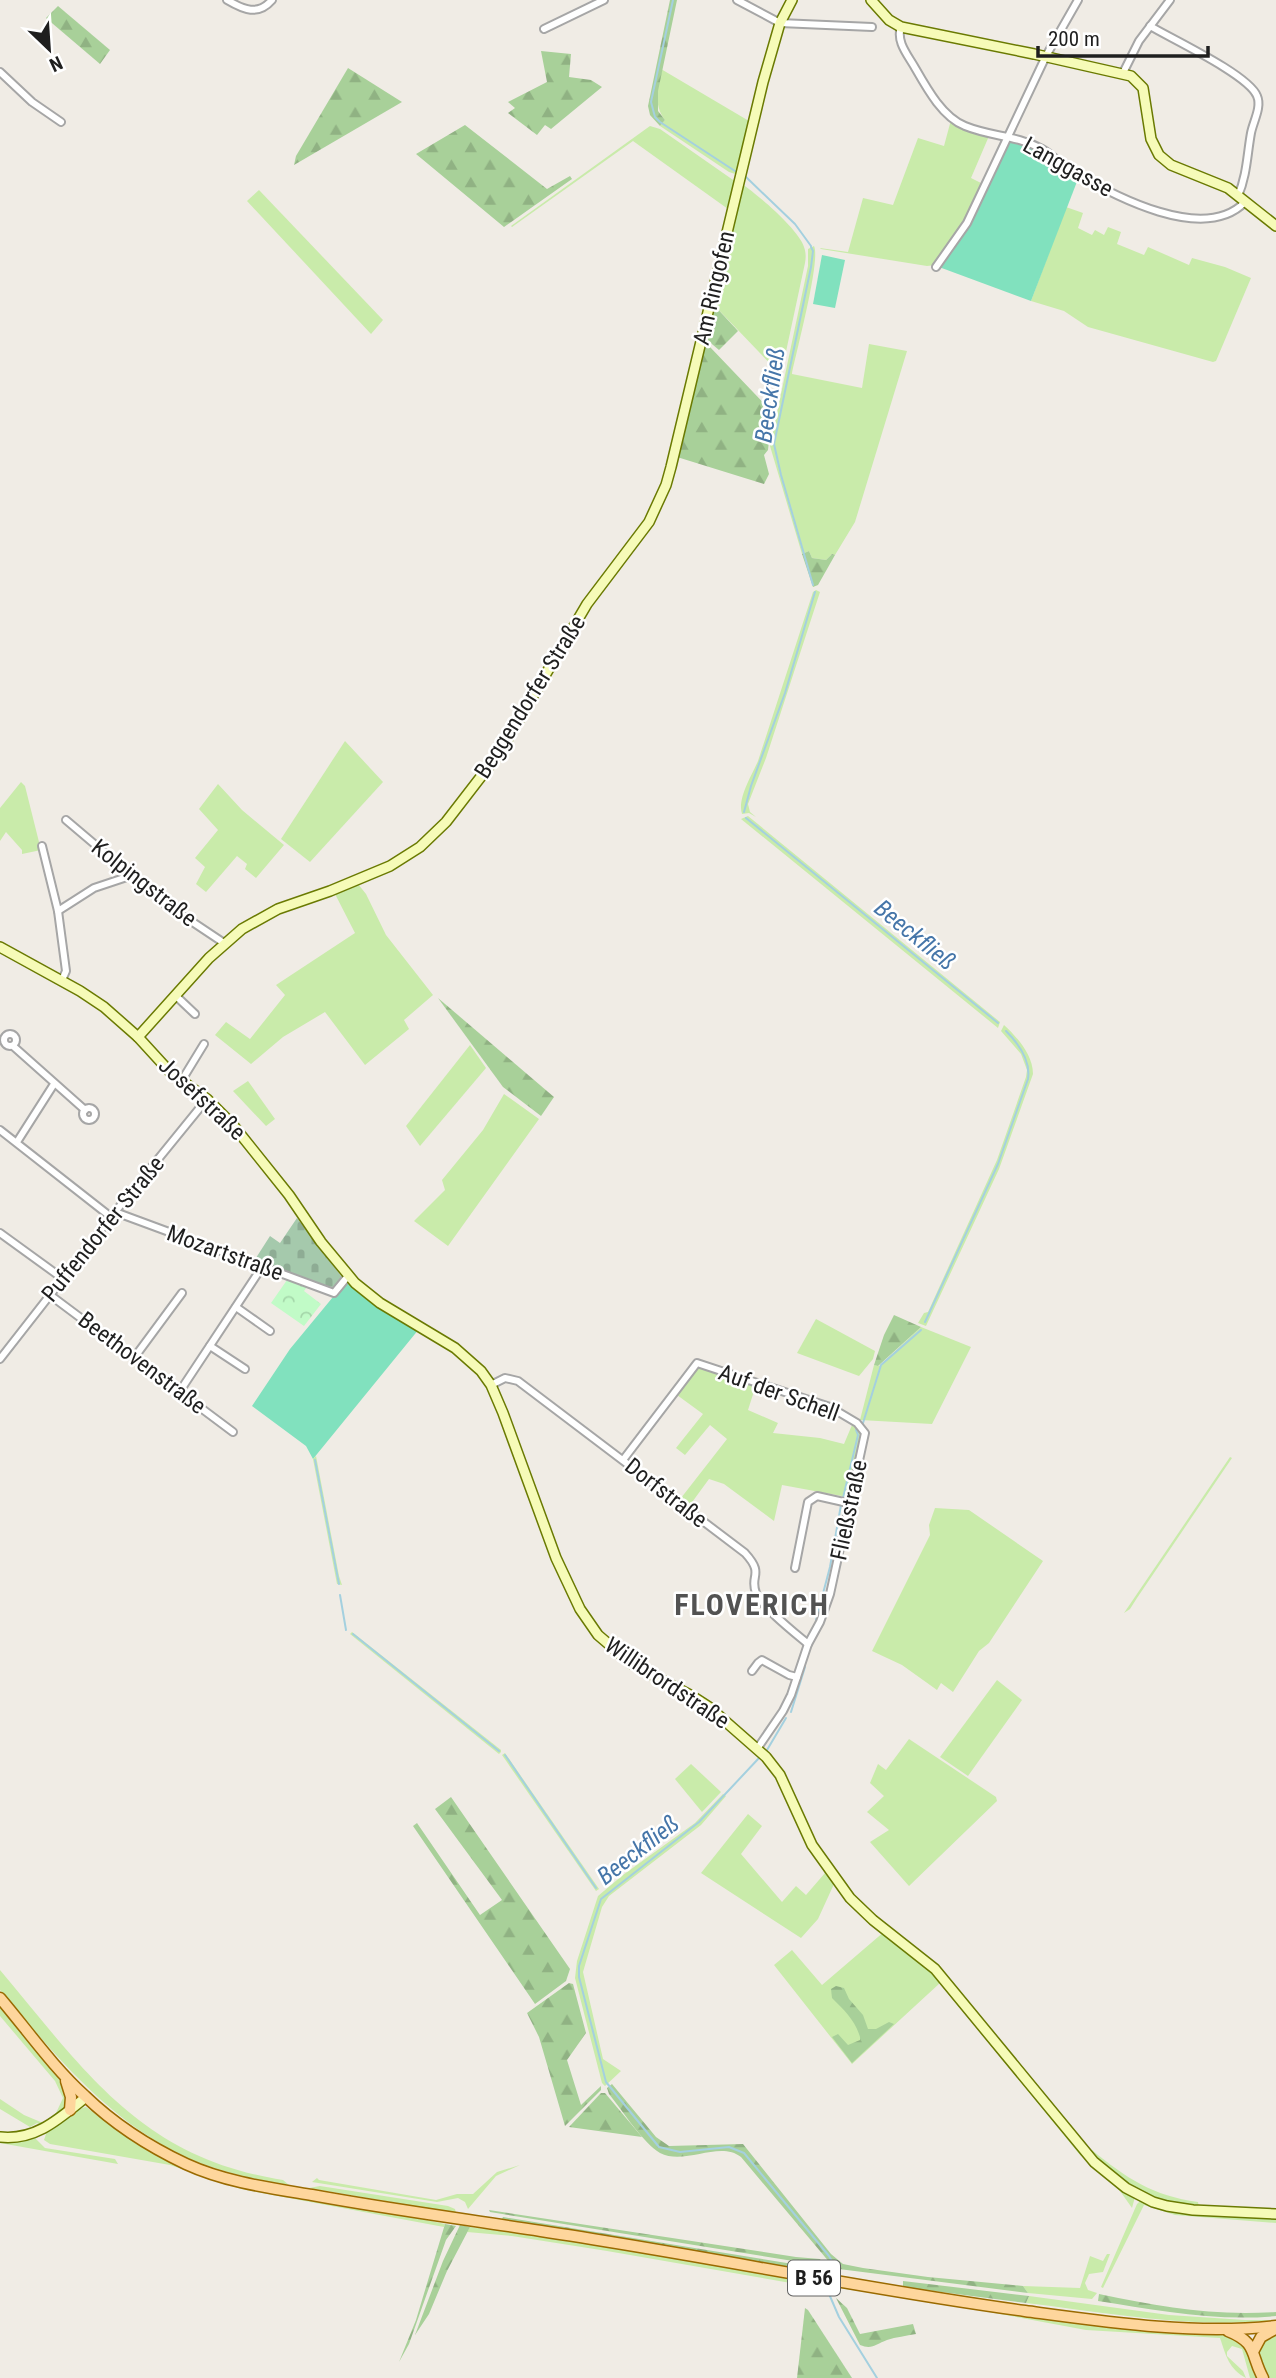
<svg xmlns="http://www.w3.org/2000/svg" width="1276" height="2378" viewBox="0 0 1276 2378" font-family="'Roboto Condensed',sans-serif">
  <defs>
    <pattern id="forest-firs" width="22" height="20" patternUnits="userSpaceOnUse" patternTransform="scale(1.75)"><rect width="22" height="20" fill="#a8d099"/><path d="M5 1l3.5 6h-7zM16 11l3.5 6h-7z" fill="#90b283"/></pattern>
    <pattern id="cemetery-stones" width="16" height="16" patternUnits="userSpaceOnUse" patternTransform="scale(1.75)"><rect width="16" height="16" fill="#a5c9ac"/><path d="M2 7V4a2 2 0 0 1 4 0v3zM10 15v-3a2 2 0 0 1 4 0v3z" fill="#8eac94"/></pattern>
    <pattern id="park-crowns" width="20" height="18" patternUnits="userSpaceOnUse" patternTransform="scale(1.75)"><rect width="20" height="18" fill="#c1fbc7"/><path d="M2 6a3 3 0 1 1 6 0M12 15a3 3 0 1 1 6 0" fill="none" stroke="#a5d7aa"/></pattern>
  </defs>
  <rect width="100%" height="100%" fill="#f0ece5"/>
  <g fill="#c9ebaa">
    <path d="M 763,66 L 738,175 L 729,172 L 660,126 L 665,120 C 653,104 658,87 661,69 L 749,121 Z"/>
    <path d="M 951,120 L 963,129 L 989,136 L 971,178 L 983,184 L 971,211 L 936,265 L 927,266 L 821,249 L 820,248 L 848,252 L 863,198 L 893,205 L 918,138 L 944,146 Z"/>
    <path d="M 650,126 L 660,129 L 736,182 C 718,261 701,339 681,417 C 673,450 667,489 647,517 L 645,517 C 662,499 666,465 673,442 C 694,365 710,287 728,209 L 633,141 L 512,227 L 511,226 Z"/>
    <path d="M 742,184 C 757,194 799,230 804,247 C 806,252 806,258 805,263 L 781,375 L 713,304 Z"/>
    <path d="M 259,190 L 383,320 L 371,334 L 247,201 Z"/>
    <path d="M 1066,207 L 1083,213 L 1078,228 L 1092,235 L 1095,230 L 1104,235 L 1108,227 L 1121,232 L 1117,244 L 1144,255 L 1148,247 L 1189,265 L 1192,258 L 1225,267 L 1251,278 L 1216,361 L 1213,362 L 1088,327 L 1064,311 L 1031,301 Z"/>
    <path d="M 814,246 C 821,260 796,353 792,374 L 862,388 L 869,344 L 907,351 L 855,522 L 835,555 L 832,554 L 826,560 L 812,558 L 809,551 L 802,554 L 770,446 L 808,266 L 808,249 Z"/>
    <path d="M 816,590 L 820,592 L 766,758 L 748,804 L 750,812 L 756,817 L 749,813 L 742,814 C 737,799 752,775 758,761 L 813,592 Z"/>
    <path d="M 345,741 L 383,782 L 310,862 L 281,839 Z"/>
    <path d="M 21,782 L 25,786 L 41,850 L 22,854 L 22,850 L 6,832 L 0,841 L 0,808 Z"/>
    <path d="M 218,784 L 242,810 L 284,845 L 256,878 L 245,869 L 247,864 L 237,856 L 206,892 L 196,884 L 205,867 L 195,858 L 218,830 L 199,809 Z"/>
    <path d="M 748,816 L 1000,1022 L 998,1028 L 741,819 Z"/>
    <path d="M 358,884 L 366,894 L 386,935 L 433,995 L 404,1020 L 409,1029 L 365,1065 L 325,1012 L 283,1037 L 251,1064 L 215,1035 L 226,1022 L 250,1039 L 285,995 L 276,985 L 355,933 L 334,892 Z"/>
    <path d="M 1004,1025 C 1017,1037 1033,1055 1033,1074 L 999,1169 L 926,1326 L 918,1323 L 924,1313 L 928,1312 L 997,1160 L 1026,1077 L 1027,1070 L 1021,1054 L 1001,1031 Z"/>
    <path d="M 470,1045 L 486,1068 L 420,1146 L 406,1126 Z"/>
    <path d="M 248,1081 L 275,1119 L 266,1126 L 233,1091 Z"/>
    <path d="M 504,1094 L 539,1119 L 448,1246 L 414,1221 L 445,1190 L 442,1180 L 483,1130 Z"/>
    <path d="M 816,1319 L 875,1351 L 873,1359 L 859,1376 L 797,1353 Z"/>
    <path d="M 921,1327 L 971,1347 L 932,1424 L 860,1420 L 874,1365 L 879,1366 Z"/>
    <path d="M 699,1367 L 756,1385 L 748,1410 L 778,1423 L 773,1433 L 820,1438 L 844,1444 L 852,1425 L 861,1433 L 862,1441 L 847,1497 L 782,1485 L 774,1521 L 724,1484 L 709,1479 L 690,1505 L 681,1498 L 727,1439 L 710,1425 L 685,1455 L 676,1448 L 703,1414 L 677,1395 L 631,1453 L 629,1461 L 625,1458 L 693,1370 Z"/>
    <path d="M 316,1456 L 339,1576 L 342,1585 L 337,1584 L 313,1459 Z"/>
    <path d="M 1230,1457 L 1232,1458 L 1137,1598 L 1130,1609 L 1124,1613 Z"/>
    <path d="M 935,1508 L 969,1510 L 1043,1561 L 989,1643 L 979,1651 L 953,1692 L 941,1683 L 937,1690 L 902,1665 L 872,1651 L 930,1535 L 929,1525 Z"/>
    <path d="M 352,1632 L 501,1750 L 501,1752 L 499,1754 L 350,1634 Z"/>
    <path d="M 997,1680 L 1022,1700 L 968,1776 L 940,1757 Z"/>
    <path d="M 909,1739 L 996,1797 L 997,1801 L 909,1886 L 870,1842 L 889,1830 L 867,1812 L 884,1796 L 870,1783 L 878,1764 L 886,1770 Z"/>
    <path d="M 505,1753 L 599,1889 L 596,1891 L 502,1755 Z"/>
    <path d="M 691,1764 L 721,1792 L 702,1812 L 675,1779 Z"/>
    <path d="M 723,1794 L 726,1796 L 701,1825 L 609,1896 L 602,1907 L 583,1972 L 603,2059 L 621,2071 L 605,2086 L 602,2083 L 575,1978 L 577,1961 L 598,1896 L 623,1875 L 695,1823 Z"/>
    <path d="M 748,1814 L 762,1826 L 741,1854 L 782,1902 L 796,1886 L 806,1895 L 825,1873 L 834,1884 L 818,1919 L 801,1938 L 701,1873 Z"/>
    <path d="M 885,1931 L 927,1966 L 1080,2152 L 1135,2197 L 1132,2208 L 1120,2191 L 1080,2155 L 940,1983 L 852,2064 L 774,1965 L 792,1950 L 822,1985 Z"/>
    <path d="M 0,1970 C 85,2071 141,2158 283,2180 L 289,2185 C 259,2180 229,2174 200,2163 C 115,2129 58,2059 0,1990 Z"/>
    <path d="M 0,2007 C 17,2027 72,2080 66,2105 C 63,2115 50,2121 42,2126 L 37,2123 L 30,2127 L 0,2109 L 0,2099 L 24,2115 L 43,2123 L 56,2113 L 63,2098 L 55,2081 L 0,2016 Z"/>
    <path d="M 86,2107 L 135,2143 L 182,2166 L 445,2224 L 444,2227 L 241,2189 L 170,2165 L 50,2144 L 44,2140 L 47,2131 L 82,2108 Z"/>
    <path d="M 34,2137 L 45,2148 L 115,2159 L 118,2164 L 0,2143 L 0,2140 L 15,2141 Z"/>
    <path d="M 1092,2150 C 1126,2178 1153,2196 1198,2202 L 1199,2208 L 1159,2201 L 1127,2185 L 1088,2152 Z"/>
    <path d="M 520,2165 L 496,2176 L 468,2209 L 465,2202 L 458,2198 L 437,2202 L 312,2182 L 317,2178 L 319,2180 L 436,2200 L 457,2194 L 473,2194 L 497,2172 Z"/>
    <path d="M 320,2186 L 448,2206 L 455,2209 L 456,2213 L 309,2188 Z"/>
    <path d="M 1141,2200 L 1276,2217 L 1276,2223 L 1175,2215 L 1144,2205 L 1103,2288 L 1101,2287 L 1137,2204 Z"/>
    <path d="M 470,2227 L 580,2241 L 803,2281 L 802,2285 L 607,2251 L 512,2236 L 467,2232 Z"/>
    <path d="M 1107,2254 L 1110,2254 L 1103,2272 L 1089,2274 L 1085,2283 L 1088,2290 L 1097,2293 L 1092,2299 L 1028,2293 L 1023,2286 L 1080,2288 L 1090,2256 L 1103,2261 Z"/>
    <path d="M 835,2285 L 1168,2331 L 1234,2336 L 1249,2348 L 1252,2365 L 1258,2378 L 1250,2378 L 1242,2349 L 1232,2346 L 1227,2352 L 1227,2356 L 1243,2371 L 1246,2378 C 1229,2369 1226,2356 1220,2338 L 1086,2330 L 973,2309 L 833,2287 Z"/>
    <path d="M 1029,2296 L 1169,2315 L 1245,2320 L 1276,2320 C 1192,2329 1110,2313 1026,2303 Z"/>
    <path d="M 1276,2333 L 1276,2378 L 1270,2378 C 1262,2369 1257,2355 1260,2343 Z"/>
  </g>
  <g fill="url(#forest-firs)">
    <path d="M 670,0 L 677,0 L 658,91 L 658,111 L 665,120 L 660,126 L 650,115 L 648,106 Z"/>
    <path d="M 58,6 L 110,50 L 100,64 L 46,18 Z"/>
    <path d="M 541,51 L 571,54 L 569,77 L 591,80 L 602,87 L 551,129 L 545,125 L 537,135 L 508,113 L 515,108 L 508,102 L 547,82 Z"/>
    <path d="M 348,68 L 402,102 L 294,165 L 296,156 Z"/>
    <path d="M 465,125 L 547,189 L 570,176 L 572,179 L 504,227 L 416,154 Z"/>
    <path d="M 713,304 L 738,331 L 719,350 L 706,339 Z"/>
    <path d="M 710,347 L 772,412 L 768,450 L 764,455 L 769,474 L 764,484 L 677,457 L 704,348 Z"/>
    <path d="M 809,551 L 812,558 L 826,560 L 832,554 L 835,555 L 818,585 L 813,587 L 802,554 Z"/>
    <path d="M 438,998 L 554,1097 L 541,1116 L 503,1087 Z"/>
    <path d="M 894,1315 L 921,1327 L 878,1366 L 874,1365 L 884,1335 Z"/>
    <path d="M 451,1797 L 570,1969 L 566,1981 L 535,2004 L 413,1826 L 417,1823 L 480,1915 L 502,1900 L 435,1809 Z"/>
    <path d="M 569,1983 L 573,1984 L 586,2033 L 567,2060 L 581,2105 L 601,2086 L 601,2090 L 565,2126 L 539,2037 L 527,2013 Z"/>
    <path d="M 836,1986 L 844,1988 L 849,1999 L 863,2015 L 868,2029 L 876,2029 L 889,2022 L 894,2024 L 852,2063 L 832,2037 L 838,2034 L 848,2045 L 860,2040 L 860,2037 C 855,2020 844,2010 832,1998 L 831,1989 Z"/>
    <path d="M 612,2084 L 656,2137 L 669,2146 L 743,2144 L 831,2254 L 843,2264 L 863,2268 L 928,2277 L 1023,2286 L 1028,2293 L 831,2268 L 830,2263 L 741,2157 C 719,2140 685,2166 660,2153 C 643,2143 622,2110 609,2094 L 607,2088 Z"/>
    <path d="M 601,2093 L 605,2093 L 642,2137 L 569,2127 Z"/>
    <path d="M 489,2210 L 796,2257 L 820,2259 L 824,2266 L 490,2212 Z"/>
    <path d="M 503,2217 L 799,2265 L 796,2269 L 760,2263 L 501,2221 Z"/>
    <path d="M 445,2224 L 456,2226 L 446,2240 L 409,2344 L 399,2362 L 416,2320 Z"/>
    <path d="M 460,2225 L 470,2227 L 447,2271 L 429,2314 L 415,2335 L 443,2261 Z"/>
    <path d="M 903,2281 L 1029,2296 L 1026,2303 L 903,2287 Z"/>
    <path d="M 1099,2294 C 1162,2307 1211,2316 1276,2312 L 1276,2316 C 1217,2322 1156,2310 1098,2301 Z"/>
    <path d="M 836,2298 L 847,2308 L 860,2334 L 913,2324 L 916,2334 C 906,2336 896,2337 887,2340 C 876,2344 872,2350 860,2345 Z"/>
    <path d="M 805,2308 L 808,2310 L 852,2378 L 797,2378 Z"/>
  </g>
  <path fill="url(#cemetery-stones)" d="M 297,1218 L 342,1277 L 332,1290 L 254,1261 L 270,1236 L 280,1243 Z"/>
  <path fill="url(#park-crowns)" d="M 287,1280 L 307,1287 L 304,1291 L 321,1304 L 304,1326 L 271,1303 Z"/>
  <g fill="#81e1be">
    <path d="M 1010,141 L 1034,148 L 1078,179 L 1031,301 L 939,267 Z"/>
    <path d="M 822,255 L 845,260 L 835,308 L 813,304 Z"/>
    <path d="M 347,1280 C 367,1301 394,1315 419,1329 L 313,1459 L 306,1446 L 252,1406 L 290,1349 Z"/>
  </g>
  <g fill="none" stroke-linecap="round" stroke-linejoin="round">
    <g stroke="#a4d0df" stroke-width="2">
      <path d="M 673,0 L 651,102 L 655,117 L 660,122 L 738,173"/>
      <path d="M 746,177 L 795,224 L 811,246"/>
      <path d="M 811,247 L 813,251 L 811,267 L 774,444 L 781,475 L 813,585"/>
      <path d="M 744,812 L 751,786 L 785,693 L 815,592"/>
      <path d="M 746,818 L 998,1023"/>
      <path d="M 925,1322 L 998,1164 L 1028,1079 C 1031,1060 1019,1044 1006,1031"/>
      <path d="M 863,1423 L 881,1365 L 921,1330"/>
      <path d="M 315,1460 L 339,1584"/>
      <path d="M 843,1498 L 858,1435 L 856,1430"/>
      <path d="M 340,1595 L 346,1630"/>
      <path d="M 816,1620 L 830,1567 L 841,1505"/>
      <path d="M 353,1634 L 499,1751"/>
      <path d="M 791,1712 L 805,1667"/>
      <path d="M 767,1750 L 786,1718"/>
      <path d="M 505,1755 L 596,1888"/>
      <path d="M 759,1758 L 699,1822 L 601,1899 L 579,1966 L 579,1977 L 606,2082 L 659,2147 L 680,2152 L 729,2147 L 744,2153 L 829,2256 L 832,2261 L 831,2276"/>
      <path d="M 826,2287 L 839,2317 L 877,2378"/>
    </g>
    <defs>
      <g id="street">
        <path d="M 227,0 C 244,10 258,16 272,0"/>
        <path d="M 737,0 L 780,23 L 872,27"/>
        <path d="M 1150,26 C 1172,39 1249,75 1257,96 C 1262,107 1253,122 1251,133 C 1247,155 1247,175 1238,196"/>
        <path d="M 901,27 C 896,41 907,54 914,66 C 926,87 942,117 965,126 C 992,137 1016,135 1042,149 C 1053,155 1061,165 1072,171 C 1114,196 1204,244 1245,202"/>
        <path d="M 544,29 L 604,0"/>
        <path d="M 0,72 L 32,102 L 61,122"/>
        <path d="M 1123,73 L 1139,41 L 1170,0"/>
        <path d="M 936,267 L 967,223 L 1046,56 L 1078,0"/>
        <path d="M 66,820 L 164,903 L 224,943"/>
        <path d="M 42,846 L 58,911 L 66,971 L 62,980"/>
        <path d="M 58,911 L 94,888 L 130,876"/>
        <path d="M 176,996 L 195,1014"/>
        <circle cx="10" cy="1040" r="6"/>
        <path d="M 13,1046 L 85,1110"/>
        <path d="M 182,1080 L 204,1044"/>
        <circle cx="89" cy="1114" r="6"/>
        <path d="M 0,1130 L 111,1217"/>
        <path d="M 17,1142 L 54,1084"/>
        <path d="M 115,1212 L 334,1293 L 348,1276"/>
        <path d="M 0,1233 L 62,1278"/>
        <path d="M 50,1295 L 233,1432"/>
        <path d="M 236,1307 L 270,1331"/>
        <path d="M 210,1346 L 245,1369"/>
        <path d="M 134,1358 L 182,1293"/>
        <path d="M 0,1359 L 111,1217 L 207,1099"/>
        <path d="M 491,1385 L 505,1378 L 518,1381 L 745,1553 C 765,1575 749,1575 756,1593 C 763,1608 795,1633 808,1644"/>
        <path d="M 180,1391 L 262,1267"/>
        <path d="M 623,1460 L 697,1363 L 830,1407 L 857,1423 L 865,1433 L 830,1594 L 820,1622 L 808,1644 L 791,1695 L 783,1711 L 757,1749"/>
        <path d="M 795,1568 L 808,1502 L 817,1496 L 848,1503"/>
        <path d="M 752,1671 L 758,1663 L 762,1660 L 789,1675 L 797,1677"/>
      </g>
      <g id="secondary">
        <path d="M 871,0 L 889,20 L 901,27 L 1034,54 L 1131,76 L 1143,88 L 1151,139 L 1159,155 L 1171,165 L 1228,188 L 1276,226"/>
        <path d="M 0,947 L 80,991 L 104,1007 L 138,1037 L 170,1072 L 207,1099 L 233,1125 L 289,1195 L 321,1242 L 355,1283 L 380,1303 L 455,1348 L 481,1371 L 491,1385 L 503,1413 L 556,1558 L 580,1609 L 598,1635 L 632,1664 L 692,1696 L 709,1707 L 766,1757 L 780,1775 L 812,1845 L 850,1898 L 873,1920 L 935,1969 L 1094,2162 L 1126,2188 L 1153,2202 L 1167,2206 L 1193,2210 L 1276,2214"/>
        <path d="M 138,1037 L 209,958 L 242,929 L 278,909 L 330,891 L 390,866 L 420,847 L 446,822 L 500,752 L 587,604 L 649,522 L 666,485 L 671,467 L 763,82 L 780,23 L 792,0"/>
        <path d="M 0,2137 C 36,2141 60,2118 86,2097"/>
      </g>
      <g id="primary">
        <path d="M 0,1998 C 28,2031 53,2067 85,2096 C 114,2124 150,2147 186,2164 C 225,2182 270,2188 312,2195 C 388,2209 464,2219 541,2231 C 702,2255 863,2289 1025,2311 C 1107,2322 1193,2335 1276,2326"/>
        <path d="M 66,2081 L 71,2097 L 70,2110"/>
        <path d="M 1228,2331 C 1258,2343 1250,2354 1263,2378"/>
        <path d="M 1254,2350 L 1261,2337 L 1275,2329"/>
      </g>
    </defs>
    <use href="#street" stroke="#a6a6a6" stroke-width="10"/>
    <use href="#secondary" stroke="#6a7a02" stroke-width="12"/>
    <use href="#primary" stroke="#9a6a00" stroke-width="13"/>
    <use href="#street" stroke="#fff" stroke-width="6"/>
    <use href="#secondary" stroke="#f6fbb8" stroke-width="9"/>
    <use href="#primary" stroke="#fed69c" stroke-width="10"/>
  </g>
  <g text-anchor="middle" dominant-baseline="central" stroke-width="5" stroke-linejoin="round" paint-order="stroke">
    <rect fill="#fff" stroke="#626262" stroke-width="2" x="788" y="2260.5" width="52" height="35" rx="5"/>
    <g font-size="21" font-weight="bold" fill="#1f1f1f">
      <text x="814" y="2278">B 56</text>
    </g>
    <g font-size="23" fill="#1f1f1f" stroke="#fff">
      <text transform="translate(1068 167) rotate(29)">Langgasse</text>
      <text transform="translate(714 288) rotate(-77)">Am Ringofen</text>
      <text transform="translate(530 697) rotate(-58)">Beggendorfer Straße</text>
      <text transform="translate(144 883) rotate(38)">Kolpingstraße</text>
      <text transform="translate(202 1099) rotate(43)">Josefstraße</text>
      <text transform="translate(103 1229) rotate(-51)">Puffendorfer Straße</text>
      <text transform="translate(225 1253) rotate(20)">Mozartstraße</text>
      <text transform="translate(142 1363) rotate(37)">Beethovenstraße</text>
      <text transform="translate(779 1393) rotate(20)">Auf der Schell</text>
      <text transform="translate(666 1493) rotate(38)">Dorfstraße</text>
      <text transform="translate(849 1510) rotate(-78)">Fließstraße</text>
      <text transform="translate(667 1683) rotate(34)">Willibrordstraße</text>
    </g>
    <g font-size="24" font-style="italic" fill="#4676a9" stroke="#fff">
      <text transform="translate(770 395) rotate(-82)">Beeckfließ</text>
      <text transform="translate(915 935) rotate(39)">Beeckfließ</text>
      <text transform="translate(638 1850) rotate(-38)">Beeckfließ</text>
    </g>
    <g font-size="30" font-weight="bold" letter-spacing="2" fill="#525252" stroke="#fff">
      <text x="752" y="1604">FLOVERICH</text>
    </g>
  </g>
  <g transform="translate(49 49) rotate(155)" stroke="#ffffff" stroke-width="5" paint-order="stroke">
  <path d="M0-5L12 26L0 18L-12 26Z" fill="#1f1f1f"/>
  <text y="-10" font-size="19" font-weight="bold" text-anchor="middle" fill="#1f1f1f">N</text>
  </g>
  <path d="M1038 46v10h170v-10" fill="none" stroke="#1f1f1f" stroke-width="3.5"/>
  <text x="1048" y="46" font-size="21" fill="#1f1f1f" stroke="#ffffff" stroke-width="5" paint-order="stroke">200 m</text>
</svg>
